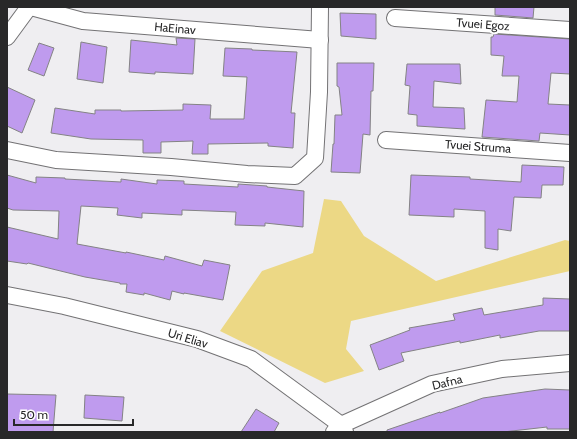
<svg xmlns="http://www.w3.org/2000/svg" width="577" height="439" viewBox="0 0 577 439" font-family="Cabin,sans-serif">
  <rect width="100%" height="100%" fill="#efeef1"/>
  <path fill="#ecd885" d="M 324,199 L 341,201 L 364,236 L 436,281 L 565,240 L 570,241 L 570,271 L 351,321 L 346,349 L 364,371 L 325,383 L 220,331 L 262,271 L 313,253 Z"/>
  <g fill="#bf9bee" stroke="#848385">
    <path d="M 495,7 L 534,7 L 533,18 L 495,15 Z"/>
    <path d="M 340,13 L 376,14 L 376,39 L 341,36 Z"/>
    <path d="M 494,34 L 570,39 L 570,74 L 551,73 L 548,104 L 570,105 L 570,135 L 540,133 L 539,141 L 482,137 L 486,100 L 517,102 L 519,76 L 502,76 L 504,56 L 491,55 L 491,37 L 493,37 Z"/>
    <path d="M 176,38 L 195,39 L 193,74 L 155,72 L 155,74 L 129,72 L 131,40 L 177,45 Z"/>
    <path d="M 81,42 L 107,47 L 103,83 L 77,79 Z"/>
    <path d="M 39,43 L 54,48 L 44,76 L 28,70 Z"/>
    <path d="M 225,48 L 252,49 L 252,50 L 297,52 L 291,113 L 295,113 L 293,148 L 268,146 L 268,143 L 208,144 L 208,154 L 192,154 L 193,141 L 161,142 L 161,153 L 143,153 L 143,140 L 91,139 L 51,133 L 55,108 L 95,114 L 95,110 L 121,110 L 121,111 L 183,110 L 183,104 L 211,105 L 210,119 L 244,119 L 247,77 L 223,76 Z"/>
    <path d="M 337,63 L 374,63 L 373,91 L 371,91 L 370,135 L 363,134 L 360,173 L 331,172 L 333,144 L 334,144 L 335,115 L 342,115 L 339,87 L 337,86 Z"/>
    <path d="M 407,64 L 460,64 L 461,84 L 434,81 L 433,107 L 464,108 L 465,129 L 417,126 L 417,115 L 408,114 L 410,86 L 405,85 Z"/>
    <path d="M 7,87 L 35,100 L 22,133 L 7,126 Z"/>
    <path d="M 522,165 L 564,167 L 563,185 L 542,185 L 541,198 L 514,197 L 511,231 L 498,229 L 498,250 L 485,248 L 485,211 L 454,209 L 454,217 L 409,215 L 411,175 L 470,177 L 470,179 L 521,182 Z"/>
    <path d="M 7,175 L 36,183 L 36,177 L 65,178 L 65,179 L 121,182 L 121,179 L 157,184 L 157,180 L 184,181 L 184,184 L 238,187 L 238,184 L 267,186 L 267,187 L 304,191 L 303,227 L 265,223 L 265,226 L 235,225 L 236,212 L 182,210 L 182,215 L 142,213 L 142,218 L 117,215 L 118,208 L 81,206 L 77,244 L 126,253 L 126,252 L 164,260 L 165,256 L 202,266 L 204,260 L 230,265 L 223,300 L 184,293 L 184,294 L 172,291 L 170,300 L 144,293 L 144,295 L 126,292 L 127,284 L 120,284 L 120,283 L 85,277 L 28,263 L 27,264 L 7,261 L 7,227 L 58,239 L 59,211 L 13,210 L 7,208 Z"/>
    <path d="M 543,298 L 570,299 L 570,331 L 539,331 L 500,338 L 500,335 L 460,343 L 460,341 L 401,353 L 404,361 L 379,370 L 370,345 L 410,330 L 409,328 L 455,320 L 453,314 L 482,308 L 484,315 L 543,305 Z"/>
    <path d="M 545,389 L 570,390 L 570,429 L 547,429 L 547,427 L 503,432 L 387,432 L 387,430 L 440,412 L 440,413 L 483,398 Z"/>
    <path d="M 7,394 L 56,395 L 53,432 L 7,432 Z"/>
    <path d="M 85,395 L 124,397 L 122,421 L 84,418 Z"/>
    <path d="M 256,409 L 279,423 L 274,432 L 241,432 Z"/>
  </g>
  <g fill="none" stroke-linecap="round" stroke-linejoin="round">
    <defs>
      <g id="minor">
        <path d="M 31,7 L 83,21 L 320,40"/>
        <path d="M 395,18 L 570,30"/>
        <path d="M 7,37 L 29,7"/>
        <path d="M 386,140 L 570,153"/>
        <path d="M 7,150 L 56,160 L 171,167 L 247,174 L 295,176 L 315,158 L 319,92 L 320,7"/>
        <path d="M 7,295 L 64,306 L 197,339 L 251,359 L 341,425 L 345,432"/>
        <path d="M 334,432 L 341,425 L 432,384 L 502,369 L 570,363"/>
      </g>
    </defs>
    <use href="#minor" stroke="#737274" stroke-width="18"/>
    <use href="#minor" stroke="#fff" stroke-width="16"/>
  </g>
  <g text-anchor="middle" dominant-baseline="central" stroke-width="4" stroke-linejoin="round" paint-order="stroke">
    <g font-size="12" fill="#282829" stroke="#fff">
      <text transform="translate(483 24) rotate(4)">Tvuei Egoz</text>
      <text transform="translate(175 28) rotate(5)">HaEinav</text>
      <text transform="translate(478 146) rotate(4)">Tvuei Struma</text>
      <text transform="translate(188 338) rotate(17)">Uri Eliav</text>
      <text transform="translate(447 382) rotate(-14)">Dafna</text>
    </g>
  </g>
  <rect width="577" height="439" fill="none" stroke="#282829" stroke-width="16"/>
  <path d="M14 419v6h119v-6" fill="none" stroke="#282829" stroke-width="2"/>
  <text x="20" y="419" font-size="12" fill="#282829" stroke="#ffffff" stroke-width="3" paint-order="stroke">50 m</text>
</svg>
